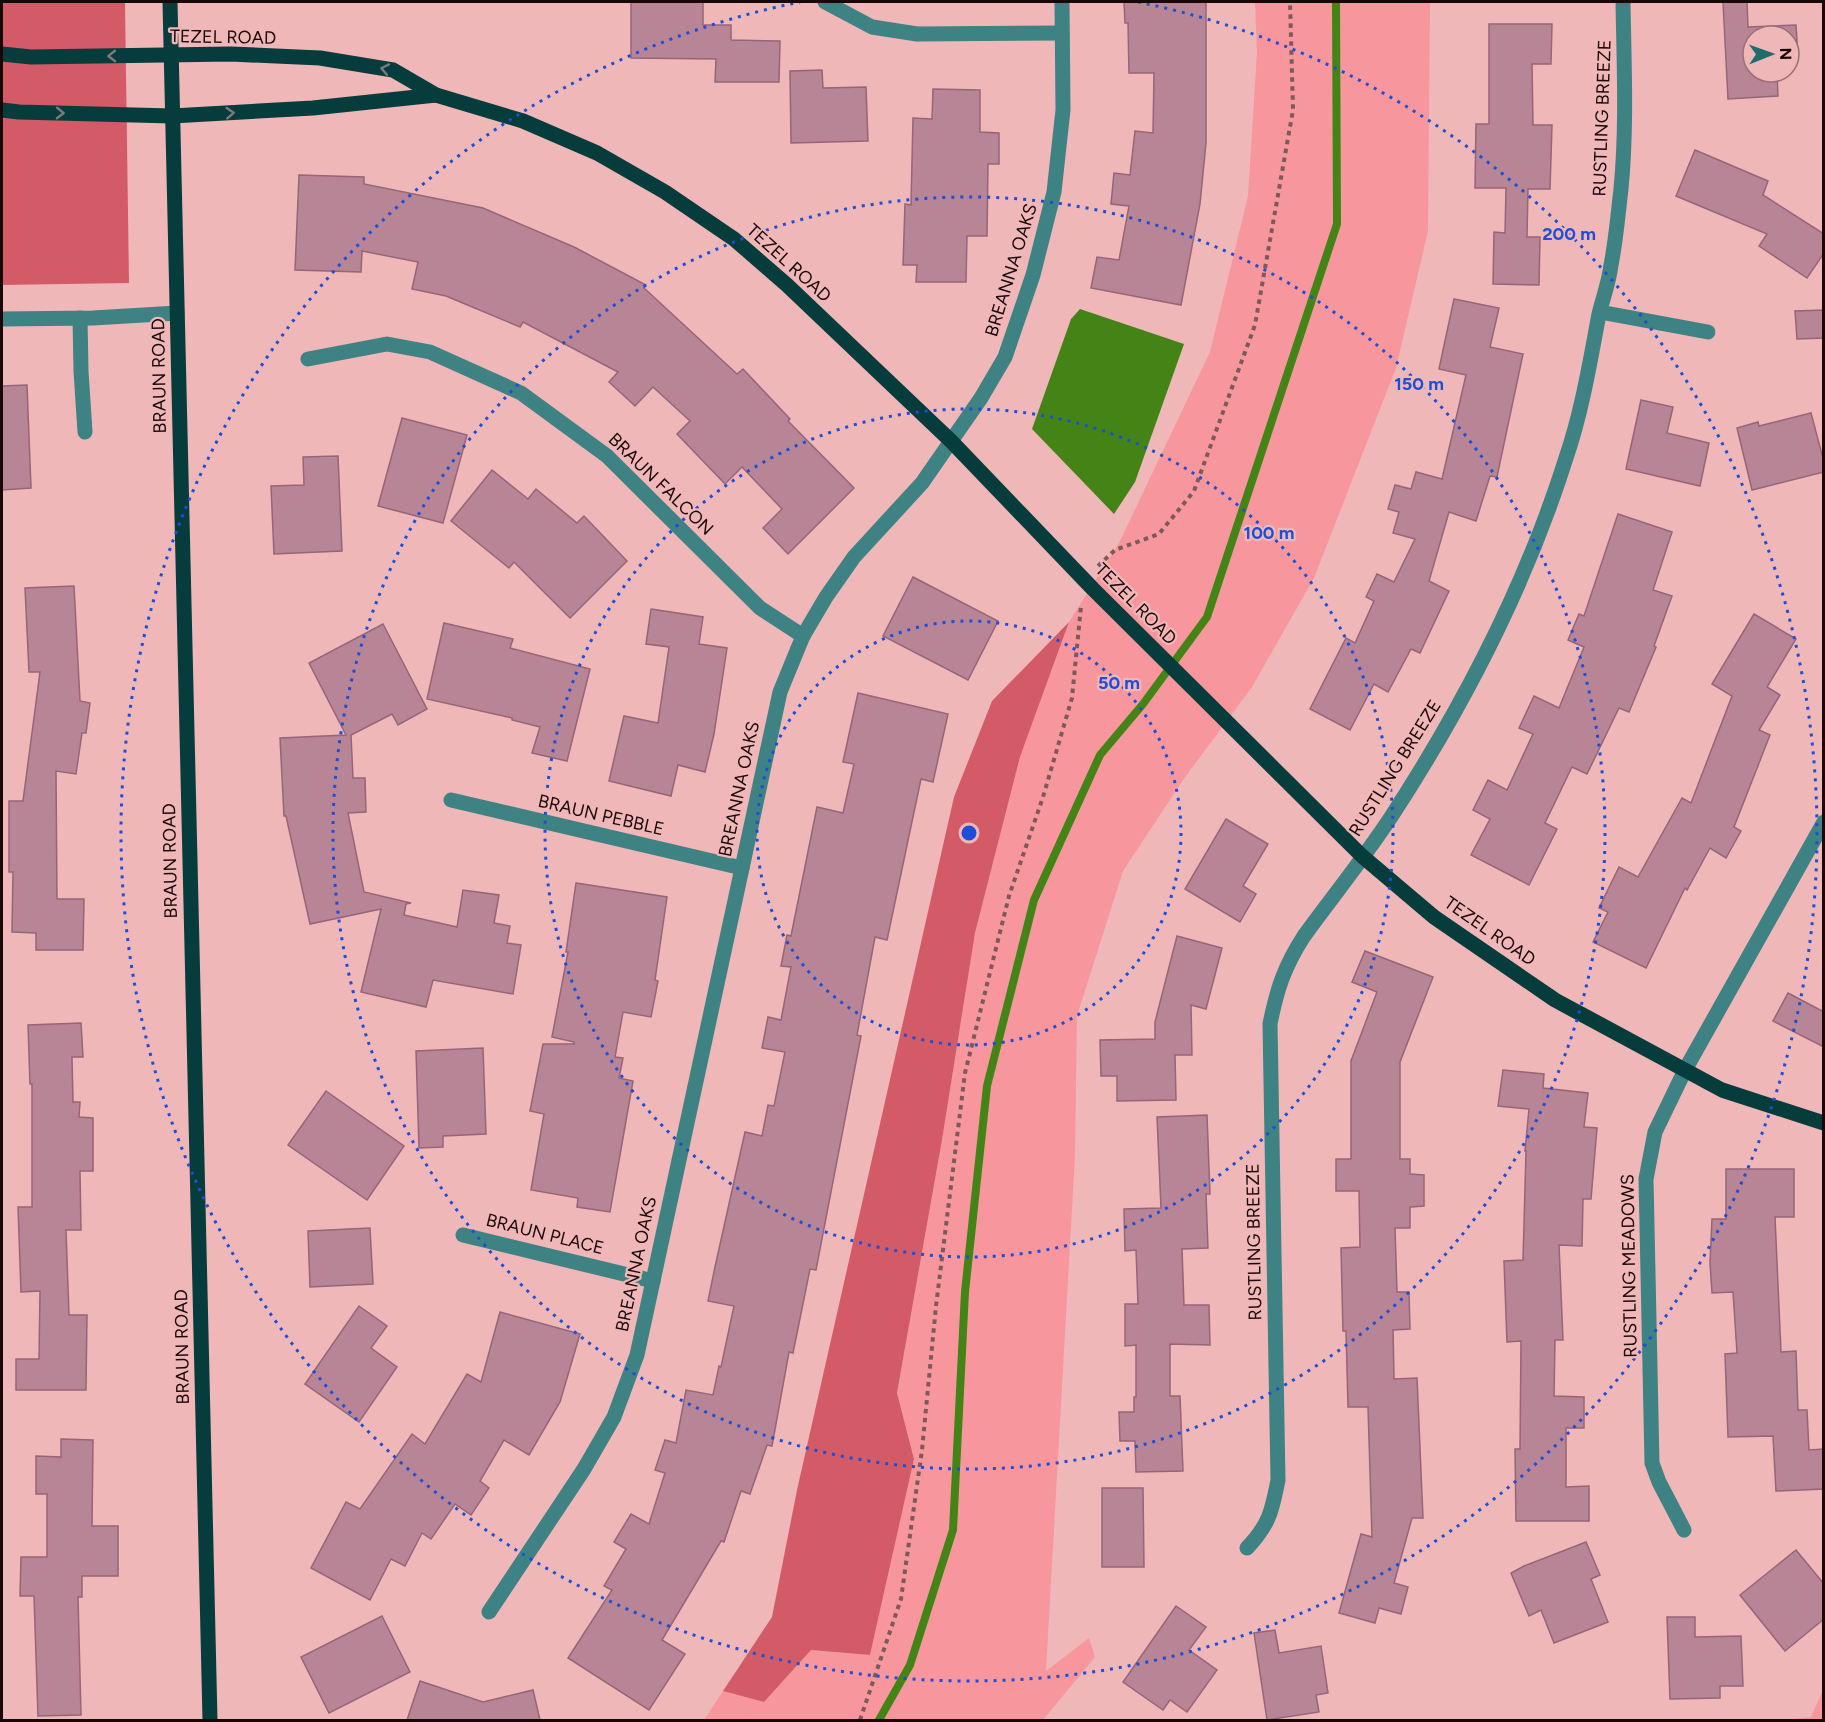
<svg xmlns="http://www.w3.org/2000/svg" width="1825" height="1722" viewBox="0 0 1825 1722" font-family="Figtree,sans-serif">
  <rect width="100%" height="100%" fill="#f0b7b9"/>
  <g fill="#f7979d">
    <path d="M 1255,2 L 1430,2 L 1428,231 L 1396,368 L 1314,578 L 1252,687 L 1183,780 L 1123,871 L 1077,1016 L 1075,1156 L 1046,1671 L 1089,1638 L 1095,1657 L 1043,1720 L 704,1720 L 723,1691 L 764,1702 L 811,1650 L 870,1655 L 914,1459 L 897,1393 L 942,1140 L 975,933 L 1020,757 L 1069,622 L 1119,543 L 1210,352 L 1248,196 L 1257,52 Z"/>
    <path d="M 1823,1690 L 1823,1720 L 1781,1720 L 1811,1717 Z"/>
  </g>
  <g fill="#d35b68">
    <path d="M 2,2 L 125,2 L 129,283 L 2,285 Z"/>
    <path d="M 1069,622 L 1020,757 L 975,933 L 942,1140 L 897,1393 L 914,1459 L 870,1655 L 811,1650 L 764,1702 L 723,1691 L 772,1617 L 797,1490 L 954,797 L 992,701 Z"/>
  </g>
  <path fill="#448417" d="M 1080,309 L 1184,344 L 1135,482 L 1114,514 L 1032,429 L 1071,319 Z"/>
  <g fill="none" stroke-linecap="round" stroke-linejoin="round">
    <path stroke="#448417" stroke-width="8" d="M 879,1720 L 910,1665 L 953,1530 L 965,1292 L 987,1086 L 1034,900 L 1100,755 L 1143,704 L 1207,617 L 1337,224 L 1336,2"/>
  </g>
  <g fill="#b88597" stroke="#966577" stroke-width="1.5">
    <path d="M 631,2 L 703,2 L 703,25 L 731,25 L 731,40 L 780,41 L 779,82 L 715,82 L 716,59 L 631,58 Z"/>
    <path d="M 1124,2 L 1206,2 L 1206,143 L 1200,204 L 1181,305 L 1091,288 L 1097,257 L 1119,260 L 1129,206 L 1111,204 L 1114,173 L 1130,175 L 1135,131 L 1153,133 L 1154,73 L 1129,73 L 1128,23 L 1125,23 Z"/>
    <path d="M 1723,2 L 1747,2 L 1748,27 L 1796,25 L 1798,57 L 1789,57 L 1789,36 L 1753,36 L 1753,72 L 1777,72 L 1778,96 L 1728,99 Z"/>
    <path d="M 1489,24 L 1552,24 L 1551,64 L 1532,64 L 1533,125 L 1552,125 L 1550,189 L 1528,189 L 1527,237 L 1540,237 L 1539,285 L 1493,284 L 1494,232 L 1505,233 L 1506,188 L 1475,188 L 1476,124 L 1489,124 Z"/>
    <path d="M 822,70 L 823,88 L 866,87 L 868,141 L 791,143 L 790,71 Z"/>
    <path d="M 933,89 L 980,90 L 980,132 L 999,133 L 999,164 L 988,164 L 987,236 L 967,236 L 966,282 L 916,282 L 917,265 L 903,265 L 905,204 L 911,205 L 913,118 L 932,119 Z"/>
    <path d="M 1695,150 L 1768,181 L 1763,195 L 1824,234 L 1824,253 L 1807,278 L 1759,246 L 1767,234 L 1676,196 Z"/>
    <path d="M 299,175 L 364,177 L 364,184 L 483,208 L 574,247 L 646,285 L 644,288 L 737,374 L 743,369 L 790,419 L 788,421 L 854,488 L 788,554 L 763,528 L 782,509 L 742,467 L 725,484 L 677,434 L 690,421 L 653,387 L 635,406 L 609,382 L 618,372 L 523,322 L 520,327 L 446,296 L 412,289 L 418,262 L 362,251 L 361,272 L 295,270 Z"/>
    <path d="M 1454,299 L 1499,308 L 1490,347 L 1523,354 L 1497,477 L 1490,476 L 1476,521 L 1449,512 L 1429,581 L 1449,591 L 1420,653 L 1411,649 L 1388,692 L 1374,684 L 1350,730 L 1310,709 L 1346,638 L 1355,643 L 1374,601 L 1366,597 L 1377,574 L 1394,582 L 1415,539 L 1393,533 L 1399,512 L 1388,509 L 1395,485 L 1411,489 L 1416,472 L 1442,479 L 1466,375 L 1439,369 Z"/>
    <path d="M 1824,310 L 1824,338 L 1797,339 L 1795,311 Z"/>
    <path d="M 27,385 L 31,488 L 2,490 L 2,386 Z"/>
    <path d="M 1641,400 L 1673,407 L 1667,433 L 1709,443 L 1700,486 L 1626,469 Z"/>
    <path d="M 1811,413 L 1824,462 L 1824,472 L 1752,490 L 1737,428 L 1758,422 L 1759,426 Z"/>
    <path d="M 402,418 L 467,435 L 443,523 L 378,506 Z"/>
    <path d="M 338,456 L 342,551 L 274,554 L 271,486 L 304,485 L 303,457 Z"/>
    <path d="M 492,470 L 528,499 L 536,489 L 577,523 L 584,516 L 627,561 L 570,618 L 514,562 L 509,568 L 451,521 Z"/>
    <path d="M 1618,514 L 1672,532 L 1653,590 L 1672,596 L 1654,646 L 1656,647 L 1629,712 L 1619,708 L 1587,774 L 1572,767 L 1545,823 L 1557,829 L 1529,885 L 1471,855 L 1490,819 L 1473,810 L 1488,780 L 1507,790 L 1533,734 L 1519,728 L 1534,696 L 1559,708 L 1584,647 L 1568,640 L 1579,614 L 1584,616 Z"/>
    <path d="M 913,577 L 998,621 L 968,680 L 883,636 Z"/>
    <path d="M 74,586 L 80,701 L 90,703 L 86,733 L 82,733 L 76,774 L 56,771 L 57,899 L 84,899 L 83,950 L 36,950 L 36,933 L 12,932 L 13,872 L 9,872 L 9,801 L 23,801 L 40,672 L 29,672 L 25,588 Z"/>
    <path d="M 651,609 L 703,617 L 699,644 L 727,648 L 714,734 L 705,772 L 678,765 L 671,796 L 609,781 L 624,716 L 658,723 L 669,647 L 646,644 Z"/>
    <path d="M 1754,614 L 1796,639 L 1767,687 L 1780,695 L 1759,730 L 1770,735 L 1734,827 L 1741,831 L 1726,858 L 1710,848 L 1687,890 L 1685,888 L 1646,968 L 1593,942 L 1608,912 L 1599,908 L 1619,867 L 1638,877 L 1682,798 L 1691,803 L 1732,696 L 1712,684 Z"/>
    <path d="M 444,623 L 513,639 L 510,648 L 590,669 L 567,761 L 532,753 L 540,727 L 512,720 L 512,718 L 427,699 Z"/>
    <path d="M 383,624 L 427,709 L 398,725 L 392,714 L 351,735 L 353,778 L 365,778 L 366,812 L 348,813 L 364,892 L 411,903 L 406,904 L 404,915 L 457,927 L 463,890 L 499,895 L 494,923 L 510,926 L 507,943 L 521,945 L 513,994 L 433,980 L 426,1007 L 361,992 L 381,909 L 310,924 L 286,816 L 284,816 L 280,738 L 346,735 L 309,663 Z"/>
    <path d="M 858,693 L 948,714 L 933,782 L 921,779 L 887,940 L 875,937 L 857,1035 L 861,1036 L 816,1270 L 810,1269 L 793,1353 L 789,1352 L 772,1446 L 767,1445 L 750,1494 L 741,1491 L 724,1542 L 721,1541 L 662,1640 L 685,1654 L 649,1710 L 568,1658 L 612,1590 L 604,1586 L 626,1549 L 614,1542 L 631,1514 L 649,1524 L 665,1473 L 655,1470 L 665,1440 L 676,1443 L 686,1390 L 713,1395 L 719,1366 L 721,1367 L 734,1306 L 708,1301 L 715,1267 L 745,1132 L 762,1136 L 768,1105 L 774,1106 L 785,1052 L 762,1048 L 768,1017 L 781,1020 L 791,967 L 781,966 L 787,935 L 791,936 L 817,807 L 843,813 L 854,764 L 843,762 Z"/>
    <path d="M 1226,819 L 1268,844 L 1243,886 L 1256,894 L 1240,922 L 1185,889 Z"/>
    <path d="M 576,883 L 667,897 L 655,980 L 658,981 L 651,1017 L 623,1012 L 615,1057 L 623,1058 L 619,1078 L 633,1081 L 610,1212 L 577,1207 L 578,1198 L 531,1190 L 544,1114 L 530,1111 L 543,1044 L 574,1044 L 574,1042 L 552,1037 L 568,952 L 566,952 Z"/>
    <path d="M 1177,936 L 1222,948 L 1206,1009 L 1191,1005 L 1192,1055 L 1175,1055 L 1176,1100 L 1117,1101 L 1117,1076 L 1101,1076 L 1100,1040 L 1155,1039 L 1155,1022 Z"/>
    <path d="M 1365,951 L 1433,977 L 1400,1062 L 1400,1159 L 1410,1159 L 1410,1174 L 1424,1175 L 1424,1206 L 1410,1207 L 1410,1228 L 1395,1228 L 1397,1292 L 1409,1292 L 1410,1329 L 1393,1330 L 1394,1379 L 1417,1378 L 1423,1518 L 1412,1518 L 1394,1583 L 1408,1587 L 1401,1614 L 1379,1608 L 1375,1623 L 1339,1613 L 1361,1534 L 1372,1537 L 1368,1407 L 1348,1407 L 1346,1331 L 1343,1331 L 1341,1248 L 1360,1247 L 1359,1191 L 1336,1191 L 1336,1159 L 1351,1159 L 1351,1061 L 1377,992 L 1352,982 Z"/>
    <path d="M 1788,993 L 1824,1012 L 1824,1047 L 1773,1021 Z"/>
    <path d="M 81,1023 L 83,1057 L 72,1057 L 73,1102 L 80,1102 L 79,1117 L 93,1118 L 93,1171 L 80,1171 L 81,1230 L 66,1230 L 69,1315 L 87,1315 L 86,1390 L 16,1390 L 16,1359 L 39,1359 L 40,1291 L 21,1292 L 18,1207 L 32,1207 L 32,1084 L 30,1084 L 28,1025 Z"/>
    <path d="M 483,1048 L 486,1134 L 443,1136 L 443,1147 L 419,1148 L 416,1051 Z"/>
    <path d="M 1503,1070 L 1544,1074 L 1543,1088 L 1588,1093 L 1584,1127 L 1597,1128 L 1591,1199 L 1583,1199 L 1582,1246 L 1559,1245 L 1563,1340 L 1555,1340 L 1554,1396 L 1584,1397 L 1584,1428 L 1566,1428 L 1566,1487 L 1589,1486 L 1589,1521 L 1516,1521 L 1515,1449 L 1520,1449 L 1521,1341 L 1507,1342 L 1504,1261 L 1523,1260 L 1526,1151 L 1525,1151 L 1529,1109 L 1498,1106 Z"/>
    <path d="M 326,1091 L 404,1146 L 367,1200 L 288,1145 Z"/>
    <path d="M 1207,1115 L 1210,1194 L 1206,1194 L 1208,1248 L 1182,1249 L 1184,1305 L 1209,1305 L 1210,1345 L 1170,1344 L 1170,1396 L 1180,1396 L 1183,1471 L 1136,1472 L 1135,1441 L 1120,1441 L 1119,1412 L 1134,1412 L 1134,1397 L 1136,1397 L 1136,1345 L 1125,1346 L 1125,1304 L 1138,1304 L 1136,1250 L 1125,1251 L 1124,1209 L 1161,1208 L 1157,1117 Z"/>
    <path d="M 1726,1169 L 1794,1169 L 1794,1217 L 1775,1217 L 1781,1352 L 1796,1351 L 1798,1410 L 1807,1410 L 1809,1450 L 1824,1449 L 1824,1489 L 1776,1491 L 1773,1436 L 1728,1437 L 1725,1354 L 1737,1353 L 1733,1292 L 1712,1293 L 1710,1263 L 1712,1219 L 1726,1219 Z"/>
    <path d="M 370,1228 L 373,1284 L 310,1287 L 308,1231 Z"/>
    <path d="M 359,1306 L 387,1326 L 371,1348 L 397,1367 L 359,1422 L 305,1384 Z"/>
    <path d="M 500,1312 L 580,1334 L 560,1402 L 529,1455 L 504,1440 L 480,1481 L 489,1488 L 471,1515 L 455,1504 L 431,1539 L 422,1533 L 405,1566 L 391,1559 L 370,1600 L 311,1568 L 346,1502 L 360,1509 L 412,1434 L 425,1444 L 467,1374 L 481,1382 Z"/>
    <path d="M 61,1439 L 93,1440 L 92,1526 L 118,1526 L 118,1576 L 82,1576 L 82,1597 L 78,1597 L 81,1715 L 38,1716 L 34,1596 L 20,1596 L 21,1557 L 47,1557 L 47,1494 L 36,1494 L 36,1456 L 61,1457 Z"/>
    <path d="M 1102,1488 L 1143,1488 L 1144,1567 L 1102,1567 Z"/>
    <path d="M 1586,1542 L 1600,1575 L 1591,1579 L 1608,1622 L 1554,1643 L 1541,1610 L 1529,1616 L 1511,1573 L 1524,1566 Z"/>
    <path d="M 1796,1550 L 1824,1584 L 1824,1619 L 1785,1651 L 1740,1595 Z"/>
    <path d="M 1176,1606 L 1206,1627 L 1189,1650 L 1217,1670 L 1187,1712 L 1170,1700 L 1163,1710 L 1123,1682 Z"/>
    <path d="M 382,1616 L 410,1672 L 329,1713 L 301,1657 Z"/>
    <path d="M 1667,1617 L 1695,1617 L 1695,1637 L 1741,1636 L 1743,1686 L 1720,1686 L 1720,1698 L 1670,1699 Z"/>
    <path d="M 1275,1630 L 1279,1653 L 1321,1646 L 1328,1693 L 1316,1695 L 1319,1712 L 1267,1720 L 1254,1633 Z"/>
    <path d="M 420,1681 L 483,1702 L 533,1690 L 540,1720 L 407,1720 Z"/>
  </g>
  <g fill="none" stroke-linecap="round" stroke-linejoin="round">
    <g stroke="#7d595b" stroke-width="4" stroke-dasharray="4.5 4.5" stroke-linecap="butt">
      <path d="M 1098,566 L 1115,550 L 1159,534 L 1194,491 L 1255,325 L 1293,110 L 1290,2"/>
      <path d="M 860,1720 L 901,1599 L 922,1450 L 936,1306 L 965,1073 L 1009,896 L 1043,797 L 1072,698 L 1081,606"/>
    </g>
    <g stroke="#3f8283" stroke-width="15">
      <path d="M 825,2 L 872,27 L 917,34 L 1062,33"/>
      <path d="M 1600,312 L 1708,332"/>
      <path d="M 80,318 L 81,371 L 85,432"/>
      <path d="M 2,319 L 93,318 L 177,313"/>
      <path d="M 308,359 L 387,344 L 430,352 L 521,393 L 607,456 L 760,608 L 803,636"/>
      <path d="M 451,800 L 742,868"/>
      <path d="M 463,1235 L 653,1281"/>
      <path d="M 1684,1530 L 1659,1482 L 1652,1463 L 1646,1179 L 1655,1132 L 1685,1070 L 1824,822"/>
      <path d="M 1247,1548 C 1269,1525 1272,1511 1278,1480 L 1270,1024 C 1277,989 1284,967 1304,936 C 1333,896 1364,858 1391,817 C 1464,705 1526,585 1566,458 C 1582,411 1590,362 1599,314 C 1603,298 1609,282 1611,265 C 1616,240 1618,214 1621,189 C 1627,127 1624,64 1623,2"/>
      <path d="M 489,1612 L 584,1469 L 614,1417 L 637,1355 L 780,692 L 803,636 L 826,597 L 854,557 L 922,483 L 981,398 L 1005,357 L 1033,275 L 1054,192 L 1063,110 L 1062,2"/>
    </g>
    <g stroke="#073c3d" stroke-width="15">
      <path d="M 170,2 L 210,1720"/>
      <path d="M 2,54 L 31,57 L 231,54 L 320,58 L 393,70 L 436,95 L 523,121 L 597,153 L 665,192 L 734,239 L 787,285 L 951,441 L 1093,589 L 1362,856 L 1434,917 L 1555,1000 L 1722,1090 L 1824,1123"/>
      <path d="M 2,110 L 19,112 L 172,116 L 313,108 L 436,95"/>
    </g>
  </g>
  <defs><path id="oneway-chevron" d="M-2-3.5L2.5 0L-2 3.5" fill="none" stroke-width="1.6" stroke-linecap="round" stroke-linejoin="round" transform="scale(1.5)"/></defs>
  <g stroke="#7c7a7b">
    <use href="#oneway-chevron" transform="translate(112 56) rotate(179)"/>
    <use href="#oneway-chevron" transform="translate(385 69) rotate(-169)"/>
    <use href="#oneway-chevron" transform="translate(60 113) rotate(1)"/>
    <use href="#oneway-chevron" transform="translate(230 113) rotate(-3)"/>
  </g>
  <g fill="none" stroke="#1d4ed8" stroke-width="3" stroke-dasharray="3 6">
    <circle cx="969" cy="833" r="212"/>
    <circle cx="969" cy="833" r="424"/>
    <circle cx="969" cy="833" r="636"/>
    <path d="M1138 2A848 848 0 1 1 800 2"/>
  </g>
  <g text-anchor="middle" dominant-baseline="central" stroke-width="4.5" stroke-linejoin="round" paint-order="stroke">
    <g font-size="18" fill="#190708" stroke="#f0b7b9">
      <text transform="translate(223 37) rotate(1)">TEZEL ROAD</text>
      <text transform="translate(1602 118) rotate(-88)">RUSTLING BREEZE</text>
      <text transform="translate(789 263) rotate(42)">TEZEL ROAD</text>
      <text transform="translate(1011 270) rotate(-73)">BREANNA OAKS</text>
      <text transform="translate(159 376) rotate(-91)">BRAUN ROAD</text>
      <text transform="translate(661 484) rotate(44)">BRAUN FALCON</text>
      <text transform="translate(1136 604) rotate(45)">TEZEL ROAD</text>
      <text transform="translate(1395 768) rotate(-58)">RUSTLING BREEZE</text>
      <text transform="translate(739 789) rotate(-78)">BREANNA OAKS</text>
      <text transform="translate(601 815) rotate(13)">BRAUN PEBBLE</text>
      <text transform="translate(170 861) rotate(-91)">BRAUN ROAD</text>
      <text transform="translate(1490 931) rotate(35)">TEZEL ROAD</text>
      <text transform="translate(545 1234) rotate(14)">BRAUN PLACE</text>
      <text transform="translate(1254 1242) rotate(-91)">RUSTLING BREEZE</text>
      <text transform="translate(636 1264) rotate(-78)">BREANNA OAKS</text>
      <text transform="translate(1629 1266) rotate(-91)">RUSTLING MEADOWS</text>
      <text transform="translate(182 1347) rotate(-91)">BRAUN ROAD</text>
    </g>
  </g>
  <circle cx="969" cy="833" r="9" fill="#1d4ed8" stroke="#f0b7b9" stroke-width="3"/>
  <g font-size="18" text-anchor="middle" font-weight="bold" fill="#1d4ed8" stroke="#f0b7b9" stroke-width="4.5" stroke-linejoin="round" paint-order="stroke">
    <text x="1569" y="240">200 m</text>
    <text x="1419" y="390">150 m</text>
    <text x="1269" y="539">100 m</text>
    <text x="1119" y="689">50 m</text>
  </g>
  <rect width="1825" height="1722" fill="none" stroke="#190708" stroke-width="6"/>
  <g transform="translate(1771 54) rotate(89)"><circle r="28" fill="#f0b7b9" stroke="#9a7172" stroke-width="1.5"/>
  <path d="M0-4.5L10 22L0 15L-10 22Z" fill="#1f6c6c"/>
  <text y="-9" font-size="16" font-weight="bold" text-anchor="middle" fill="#190708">N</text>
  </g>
</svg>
